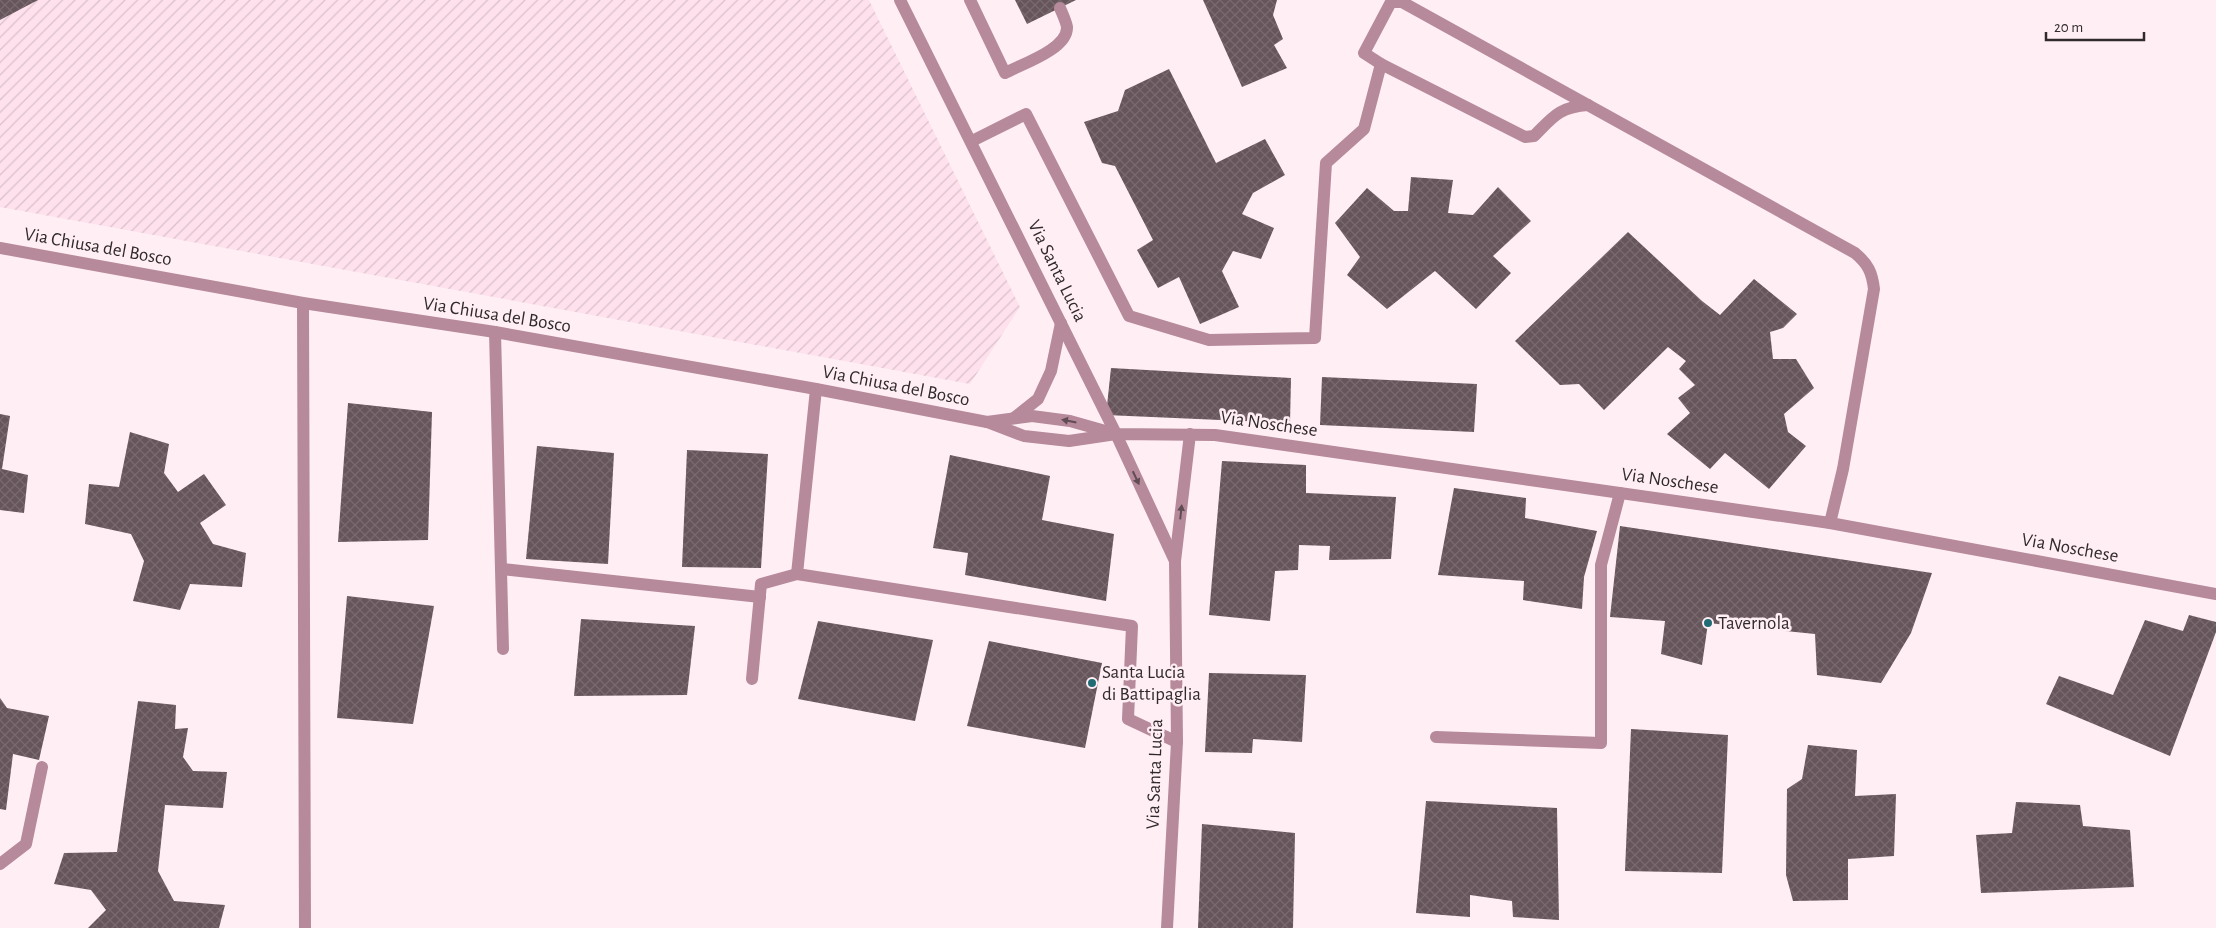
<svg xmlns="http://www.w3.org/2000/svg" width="2216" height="928" viewBox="0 0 2216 928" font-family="'Alegreya Sans',sans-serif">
  <defs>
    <pattern id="industrial-furrows" width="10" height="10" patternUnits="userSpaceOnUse" patternTransform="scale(1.25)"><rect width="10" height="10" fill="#fee1ec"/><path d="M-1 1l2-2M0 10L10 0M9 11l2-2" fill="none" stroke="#dac1cb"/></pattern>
    <pattern id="building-cross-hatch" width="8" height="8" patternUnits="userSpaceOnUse" patternTransform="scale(1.25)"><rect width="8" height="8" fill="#66555b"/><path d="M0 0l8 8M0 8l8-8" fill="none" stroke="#786a6f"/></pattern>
  </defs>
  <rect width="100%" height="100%" fill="#ffeff5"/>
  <path fill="url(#industrial-furrows)" d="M 0,0 L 869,0 L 1020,307 L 970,384 L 0,207 Z"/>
  <g fill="url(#building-cross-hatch)">
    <path d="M 0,0 L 38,0 L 0,20 Z"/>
    <path d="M 1015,0 L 1076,0 L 1027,24 Z"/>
    <path d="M 1203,0 L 1277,0 L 1273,15 L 1283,39 L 1274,45 L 1287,68 L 1242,87 Z"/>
    <path d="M 1169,69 L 1216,163 L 1265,139 L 1285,175 L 1253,193 L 1242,214 L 1274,228 L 1261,259 L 1233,251 L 1222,271 L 1239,307 L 1200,324 L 1179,277 L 1158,288 L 1137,250 L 1153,240 L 1115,166 L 1102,163 L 1084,122 L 1118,111 L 1125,90 Z"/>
    <path d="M 1411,177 L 1453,180 L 1448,213 L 1473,215 L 1498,187 L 1531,221 L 1493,256 L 1511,273 L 1476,309 L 1435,271 L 1387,309 L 1347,275 L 1360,257 L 1335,223 L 1367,188 L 1394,211 L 1408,211 Z"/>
    <path d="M 1628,232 L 1702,301 L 1720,315 L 1754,279 L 1797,314 L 1783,328 L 1770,332 L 1773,359 L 1796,359 L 1814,388 L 1784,414 L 1788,432 L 1806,446 L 1769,489 L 1725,453 L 1710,469 L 1667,434 L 1690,413 L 1678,398 L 1695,385 L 1679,369 L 1686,361 L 1668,347 L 1604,410 L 1579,384 L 1560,385 L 1515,341 Z"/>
    <path d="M 1111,368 L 1291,378 L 1290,423 L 1106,415 Z"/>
    <path d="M 1322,377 L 1477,384 L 1474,432 L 1320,425 Z"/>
    <path d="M 348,403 L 432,412 L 428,540 L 338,542 Z"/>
    <path d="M 0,414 L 10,416 L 2,469 L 28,475 L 24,513 L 0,510 Z"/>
    <path d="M 130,432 L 169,444 L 164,473 L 178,492 L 204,474 L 226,505 L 200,523 L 213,544 L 246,553 L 242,587 L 190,584 L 180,610 L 133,601 L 144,561 L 131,534 L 85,524 L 89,484 L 119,487 Z"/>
    <path d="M 537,446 L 614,453 L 608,564 L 526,559 Z"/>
    <path d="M 687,450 L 768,454 L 761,568 L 682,567 Z"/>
    <path d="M 950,455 L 1050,476 L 1042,520 L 1114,534 L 1106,601 L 965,575 L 968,553 L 933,548 Z"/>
    <path d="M 1222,461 L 1306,465 L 1306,493 L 1396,497 L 1391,559 L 1329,560 L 1330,546 L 1299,545 L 1298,570 L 1275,571 L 1270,621 L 1209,615 Z"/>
    <path d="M 1454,488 L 1526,498 L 1525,518 L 1597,531 L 1584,577 L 1582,609 L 1523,600 L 1524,581 L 1438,575 Z"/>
    <path d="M 1620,526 L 1932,573 L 1911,633 L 1881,683 L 1817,675 L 1815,634 L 1708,623 L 1702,665 L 1661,654 L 1665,621 L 1610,617 Z"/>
    <path d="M 347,596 L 434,606 L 413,724 L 337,718 Z"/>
    <path d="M 2189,615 L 2216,622 L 2216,632 L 2170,756 L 2046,704 L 2059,676 L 2113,695 L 2145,620 L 2183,631 Z"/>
    <path d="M 581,619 L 695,626 L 687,695 L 574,696 Z"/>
    <path d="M 818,621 L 933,640 L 915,721 L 798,699 Z"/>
    <path d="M 989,641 L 1102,663 L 1085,748 L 967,726 Z"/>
    <path d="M 1209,673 L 1306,675 L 1302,742 L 1253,739 L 1252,753 L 1205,752 Z"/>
    <path d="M 0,698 L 7,708 L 49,716 L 39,760 L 13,754 L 6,810 L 0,809 Z"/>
    <path d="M 138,701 L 176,705 L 175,729 L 188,728 L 183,757 L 193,771 L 227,772 L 223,808 L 165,805 L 158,871 L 174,901 L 225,905 L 219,928 L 88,928 L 106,910 L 91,890 L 54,884 L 64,853 L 117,852 Z"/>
    <path d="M 1631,729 L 1728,735 L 1722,873 L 1625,871 Z"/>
    <path d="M 1808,745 L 1857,750 L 1855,796 L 1896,794 L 1894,856 L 1848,859 L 1848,900 L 1793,901 L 1786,875 L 1787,789 L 1802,779 Z"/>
    <path d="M 1426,801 L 1557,808 L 1559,920 L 1513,917 L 1512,901 L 1470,895 L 1470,917 L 1416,913 Z"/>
    <path d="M 2016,802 L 2080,805 L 2083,826 L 2130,830 L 2134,887 L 1981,893 L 1976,835 L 2012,833 Z"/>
    <path d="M 1202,824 L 1295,833 L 1293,928 L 1198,928 Z"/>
  </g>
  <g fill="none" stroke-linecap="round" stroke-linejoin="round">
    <g stroke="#b78a9b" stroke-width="12">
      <path d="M 970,0 L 1005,73 C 1022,64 1068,49 1067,27 C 1066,21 1062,13 1060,8"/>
      <path d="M 1381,64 L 1525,137 L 1534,136 C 1553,117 1559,107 1588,105"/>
      <path d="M 972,141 L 1026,114 L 1129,316 L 1209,340 L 1315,338 L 1326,163 L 1364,129 L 1381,64 L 1364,53 L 1391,2 L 1402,2 L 1855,253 C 1868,264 1872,272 1874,289 L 1843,469 L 1830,523"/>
      <path d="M 303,303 L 305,928"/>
      <path d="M 495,332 L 503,649"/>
      <path d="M 816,389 L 797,574 L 1132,626 L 1128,719 L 1177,742"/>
      <path d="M 502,569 L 760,597"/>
      <path d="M 752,679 L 761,584 L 797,574"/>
      <path d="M 1436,737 L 1601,743 L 1601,565 L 1620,493"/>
      <path d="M 0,864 L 26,844 L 42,767"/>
    </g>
    <g stroke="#b78a9b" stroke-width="12">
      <path d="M 900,0 L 1116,434 L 1175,561"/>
      <path d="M 0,248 L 303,303 L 495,332 L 816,389 L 987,422"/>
      <path d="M 1014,418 L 1038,399 L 1051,371 L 1061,323"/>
      <path d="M 1116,434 L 1070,421 L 1032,416 L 987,422 L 1024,436 L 1069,441 L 1116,434 L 1215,435 L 1830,523 L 2216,594"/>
      <path d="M 1167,928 L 1177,742 L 1175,561 L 1190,434"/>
    </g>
  </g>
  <defs><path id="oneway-solid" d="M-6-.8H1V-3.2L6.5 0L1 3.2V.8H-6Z" transform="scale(1.25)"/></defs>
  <g fill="#604c53">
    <use href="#oneway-solid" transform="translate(1069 421) rotate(-169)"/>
    <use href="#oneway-solid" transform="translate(1136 478) rotate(65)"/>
    <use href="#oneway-solid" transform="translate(1181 512) rotate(-84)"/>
  </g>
  <g fill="#216c74" stroke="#ffeff5" stroke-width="2">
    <circle cx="1708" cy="623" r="5"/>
    <circle cx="1092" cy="683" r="5"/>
  </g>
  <g text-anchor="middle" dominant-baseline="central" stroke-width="5" stroke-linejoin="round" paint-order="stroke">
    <g font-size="19" fill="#312a2c" stroke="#ffeff5">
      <text transform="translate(98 247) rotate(10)">Via Chiusa del Bosco</text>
      <text transform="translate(1057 271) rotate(64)">Via Santa Lucia</text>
      <text transform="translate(497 315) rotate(9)">Via Chiusa del Bosco</text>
      <text transform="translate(896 386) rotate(11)">Via Chiusa del Bosco</text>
      <text transform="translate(1269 424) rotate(8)">Via Noschese</text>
      <text transform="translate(1670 481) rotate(8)">Via Noschese</text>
      <text transform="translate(2070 548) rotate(10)">Via Noschese</text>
      <text transform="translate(1155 774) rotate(-88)">Via Santa Lucia</text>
    </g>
    <g font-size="19" fill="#312a2c" stroke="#ffeff5" text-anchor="start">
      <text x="1718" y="623">Tavernola</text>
      <text x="1102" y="672">Santa Lucia<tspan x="1102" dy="22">di Battipaglia</tspan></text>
    </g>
  </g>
  <path d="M2046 32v8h98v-8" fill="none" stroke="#312a2c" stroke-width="2.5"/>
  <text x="2054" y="32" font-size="15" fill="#312a2c" stroke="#ffeff5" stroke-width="4" paint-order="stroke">20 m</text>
</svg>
